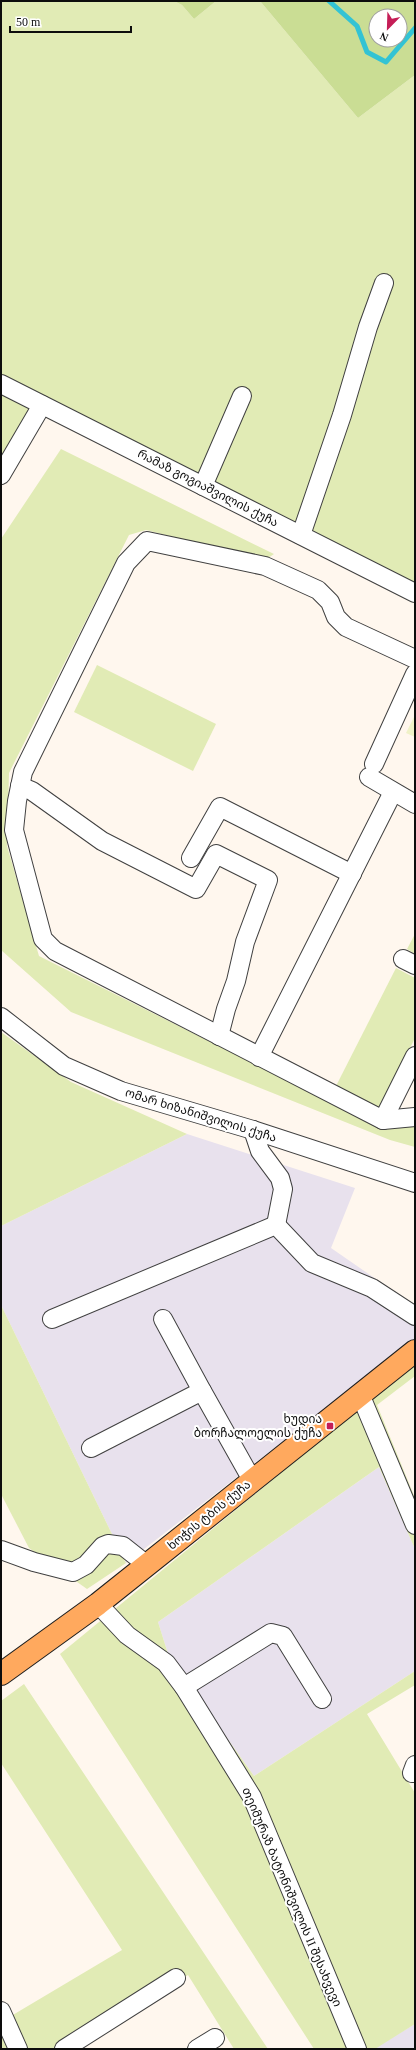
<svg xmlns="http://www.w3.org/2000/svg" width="416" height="2050" viewBox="0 0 416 2050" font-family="'Times New Roman','Noto Sans Georgian',serif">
  <rect width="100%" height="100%" fill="#fff7ee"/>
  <g fill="#e8e1ed">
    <path d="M 187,1134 L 355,1188 L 331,1248 L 415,1306 L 415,1339 L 126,1563 L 1,1305 L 1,1226 Z"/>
    <path d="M 379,1467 L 415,1549 L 415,1671 L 254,1776 L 169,1657 L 158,1622 Z"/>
    <path d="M 415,2024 L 415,2049 L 375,2049 L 375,2048 Z"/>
  </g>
  <g fill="#e1ebb5">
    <path d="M 1,1 L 174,1 L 182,5 L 194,19 L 216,1 L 260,1 L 358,118 L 415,75 L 415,584 L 270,509 L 52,403 L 1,484 Z"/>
    <path d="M 61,449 L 274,554 L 265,560 L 146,530 L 129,535 L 9,773 L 7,846 L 39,956 L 384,1129 L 415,1126 L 415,1147 L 390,1140 L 71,1012 L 1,950 L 1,539 Z"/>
    <path d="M 97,665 L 216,724 L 193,771 L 74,712 Z"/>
    <path d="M 415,934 L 415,954 L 407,949 Z"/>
    <path d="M 396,968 L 415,978 L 415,1038 L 380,1108 L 336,1086 Z"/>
    <path d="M 1,1032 L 71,1082 L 187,1134 L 1,1226 Z"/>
    <path d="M 1,1305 L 126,1563 L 87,1589 L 29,1548 L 1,1494 Z"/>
    <path d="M 415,1363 L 415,1376 L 377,1405 L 415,1498 L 415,1549 L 379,1467 L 158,1622 L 169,1657 L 254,1776 L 415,1671 L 415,1685 L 367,1714 L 415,1793 L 415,2024 L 375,2049 L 314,2049 L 60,1654 Z"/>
    <path d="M 24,1684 L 268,2049 L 234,2049 L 188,1975 L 71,2049 L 1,2049 L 1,2022 L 122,1950 L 1,1763 L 1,1701 Z"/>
  </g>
  <g fill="#cadd94" fill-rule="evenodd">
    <path d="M 174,1 L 216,1 L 194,19 L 182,5 Z"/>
    <path d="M 260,1 L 415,1 L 415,75 L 358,118 ZM 376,16 L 400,16 L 400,40 L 376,40 Z"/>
  </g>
  <path fill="#f0f2c8" d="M 415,715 L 415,737 L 406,733 Z"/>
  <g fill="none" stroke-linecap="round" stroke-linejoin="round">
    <path stroke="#33c3d4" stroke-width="5" d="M 329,1 L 357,26 L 367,52 L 386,62 L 415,28"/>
    <defs>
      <g id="minor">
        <path d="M 1,384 L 415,593"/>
        <path d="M 1,475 L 42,405"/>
        <path d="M 203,486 L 242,396"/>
        <path d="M 301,535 L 342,415 L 368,327 L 384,283"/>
        <path d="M 415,659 L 346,627 L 336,617 L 330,602 L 318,590 L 265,566 L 147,541 L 126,563 L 23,772 L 17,801 L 14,830 L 43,939 L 55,951 L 383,1120 L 415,1117"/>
        <path d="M 374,764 L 415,674"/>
        <path d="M 369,777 L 415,804"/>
        <path d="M 20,786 L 32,791 L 102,841 L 196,889 L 216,854 L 268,880 L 245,942 L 236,981 L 226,1009 L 219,1036"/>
        <path d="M 191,858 L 220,807 L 352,874"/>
        <path d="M 403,959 L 415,965"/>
        <path d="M 1,1017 L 64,1066 L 121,1091 L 253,1130 L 415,1183"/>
        <path d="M 259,1057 L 393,792"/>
        <path d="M 383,1120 L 415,1056"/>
        <path d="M 253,1130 L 260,1151 L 280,1178 L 283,1189 L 276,1225"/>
        <path d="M 52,1319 L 276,1225 L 312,1263 L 372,1288 L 415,1316"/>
        <path d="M 163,1319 L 202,1391"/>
        <path d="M 360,1394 L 415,1525"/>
        <path d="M 91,1448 L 202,1391 L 252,1480"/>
        <path d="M 1,1550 L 34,1562 L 73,1572 L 86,1565 L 103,1546 L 108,1544 L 123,1546 L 147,1565"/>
        <path d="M 98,1604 L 127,1635 L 166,1663 L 184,1687 L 252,1797 L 357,2049"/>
        <path d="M 184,1687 L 271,1633 L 283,1636 L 322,1699"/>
        <path d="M 412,1773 L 415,1765"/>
        <path d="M 1,2011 L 18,2049"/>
        <path d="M 64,2049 L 176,1978"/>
        <path d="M 197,2049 L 215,2038"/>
      </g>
      <path id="major" d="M 1,1674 L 98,1604 L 415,1351"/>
    </defs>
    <use href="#minor" stroke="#404040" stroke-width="20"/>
    <use href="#major" stroke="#1e1e1e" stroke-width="24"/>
    <use href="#minor" stroke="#fff" stroke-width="18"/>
    <use href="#major" stroke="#ffa95e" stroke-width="22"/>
  </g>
  <rect fill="#c51e57" stroke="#fff" stroke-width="1.5" x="326" y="1422" width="8" height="8" rx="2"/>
  <g text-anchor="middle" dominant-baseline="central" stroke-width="4" stroke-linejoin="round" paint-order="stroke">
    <g font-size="12" fill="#0d0d0d" stroke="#fff">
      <text transform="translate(208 488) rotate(27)">რამაზ გოგიაშვილის ქუჩა</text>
      <text transform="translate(201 1115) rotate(17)">ომარ ხიზანიშვილის ქუჩა</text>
      <text transform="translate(209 1515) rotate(-39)">ხოჭის ტბის ქუჩა</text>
      <text transform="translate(292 1897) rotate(67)">თეიმურაზ ბატონიშვილის II შესახვევი</text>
    </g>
    <g font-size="12" fill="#0d0d0d" stroke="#fff" text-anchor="end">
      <text x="322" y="1419">ხუდია<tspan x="322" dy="14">ბორჩალოელის ქუჩა</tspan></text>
    </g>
  </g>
  <rect width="416" height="2050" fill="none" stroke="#0d0d0d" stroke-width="4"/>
  <g transform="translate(388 28) rotate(203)"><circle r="19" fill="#ffffff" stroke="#9e9e9e"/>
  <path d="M0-3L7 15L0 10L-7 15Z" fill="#c51e57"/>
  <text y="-6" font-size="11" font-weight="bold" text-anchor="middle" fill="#0d0d0d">N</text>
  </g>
  <path d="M10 26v6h121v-6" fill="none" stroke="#0d0d0d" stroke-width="2"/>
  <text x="16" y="26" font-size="12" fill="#0d0d0d" stroke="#ffffff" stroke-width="3" paint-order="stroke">50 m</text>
</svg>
